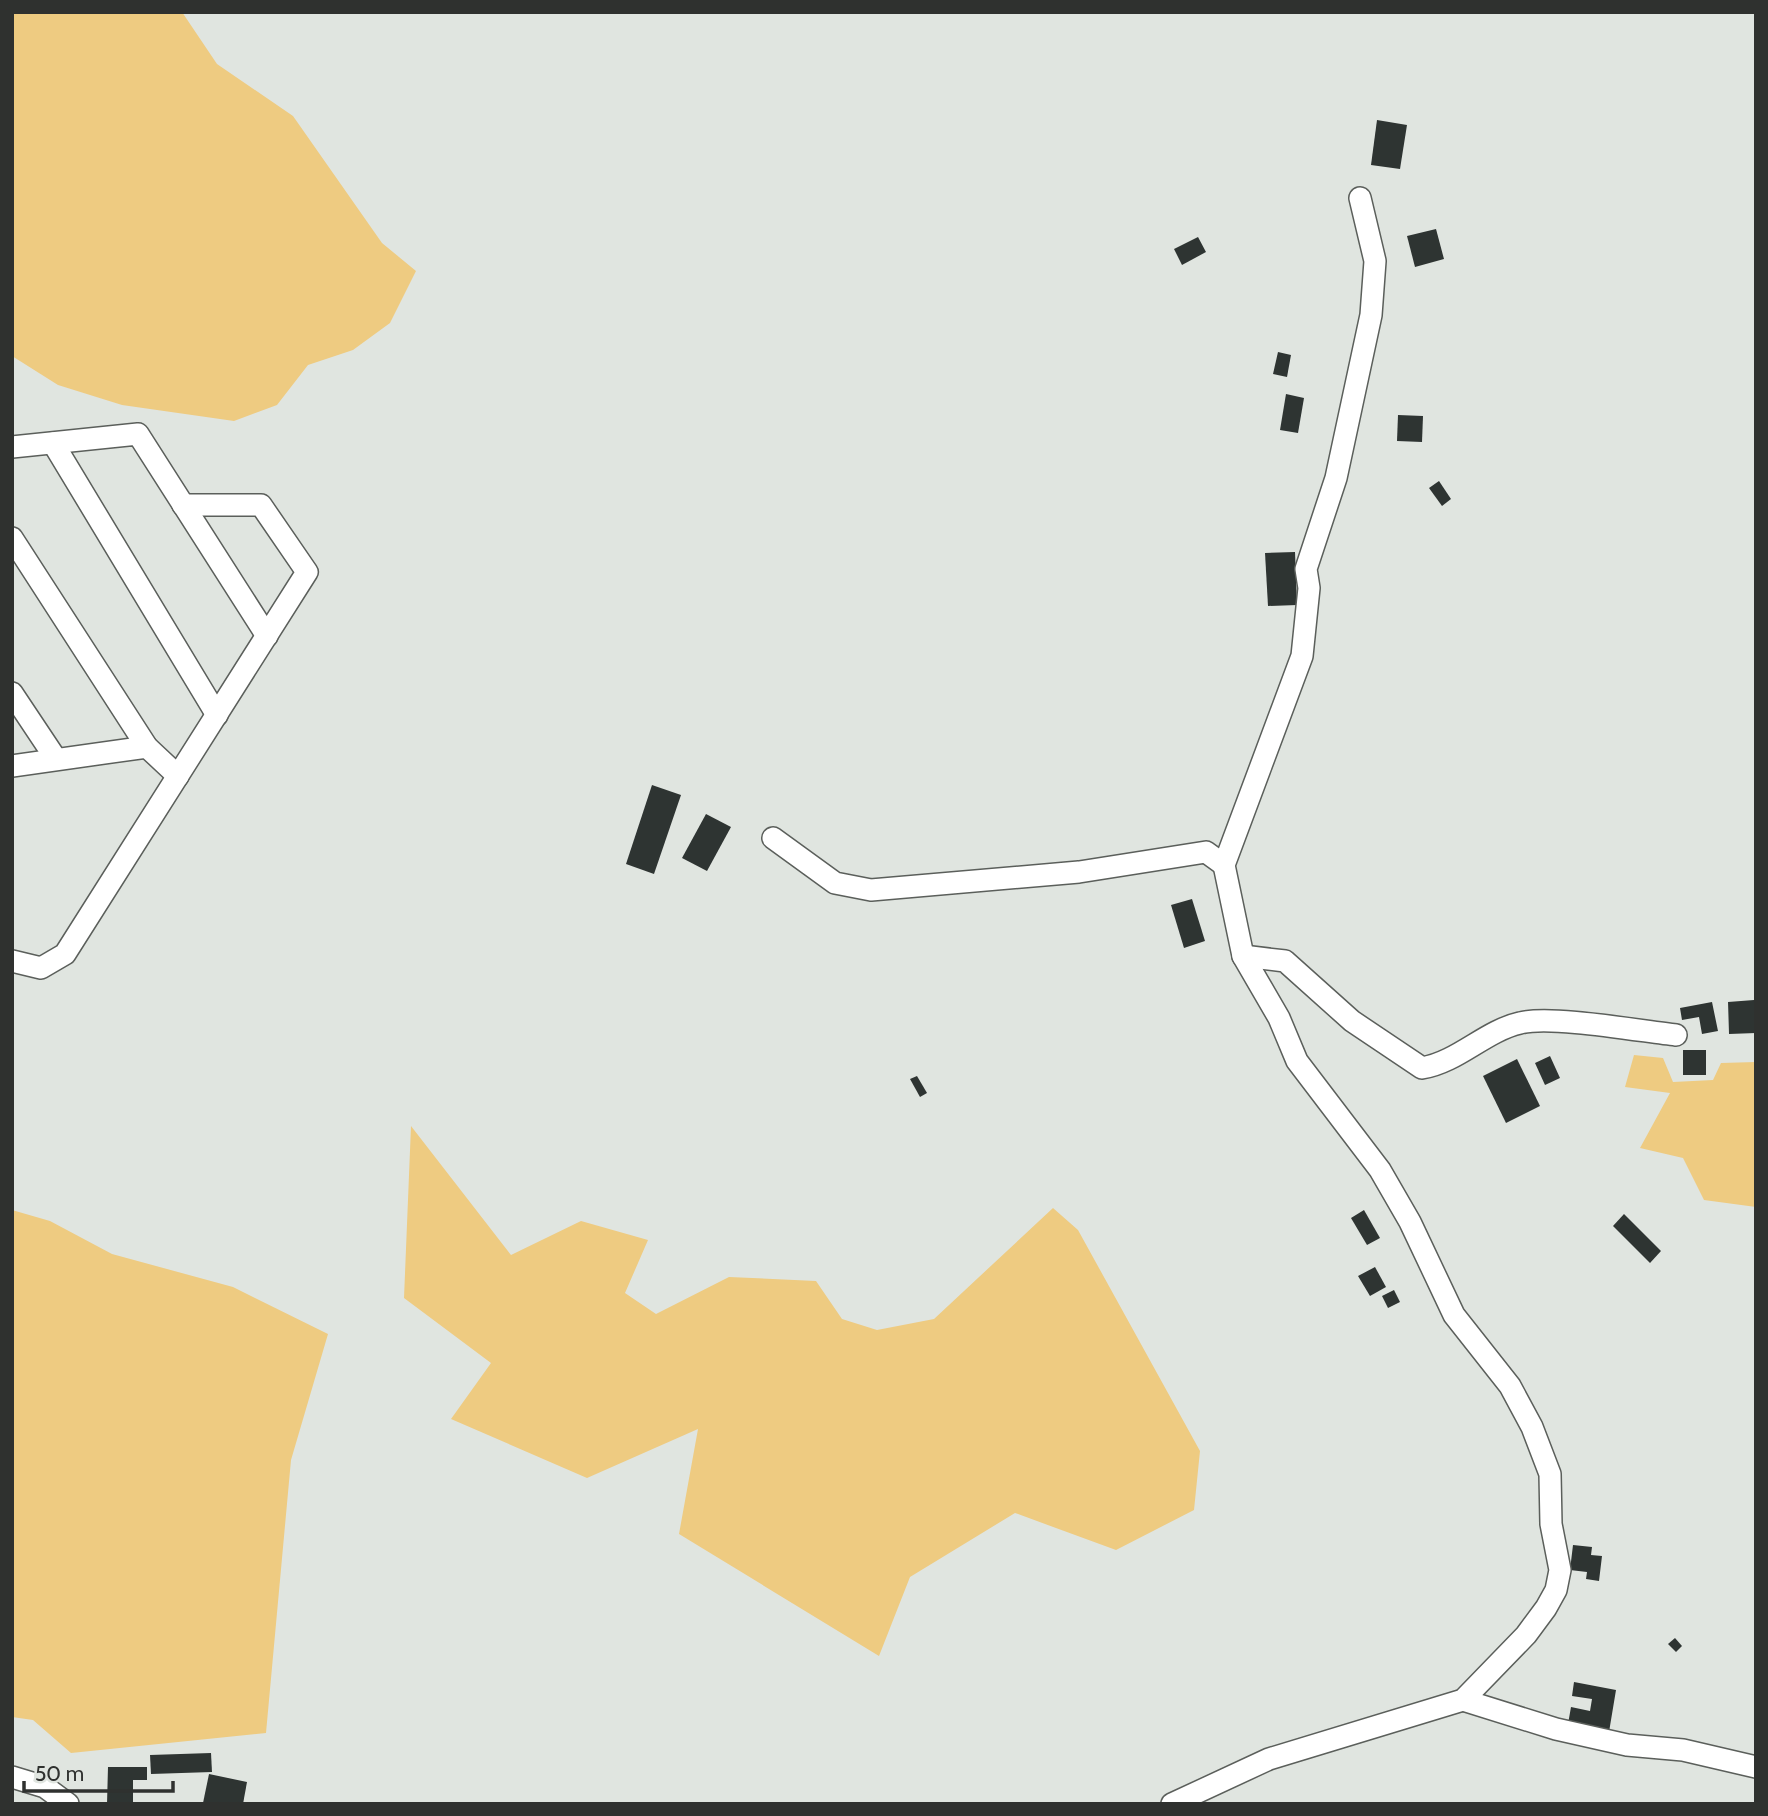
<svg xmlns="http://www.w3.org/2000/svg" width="1768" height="1816" viewBox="0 0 1768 1816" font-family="Cabin,sans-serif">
  <rect width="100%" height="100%" fill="#e0e5e0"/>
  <g fill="#eecb81">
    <path d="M 12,12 L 182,12 L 217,64 L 293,116 L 382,243 L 416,271 L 390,323 L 353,350 L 308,365 L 277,405 L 234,421 L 122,405 L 58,385 L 12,356 Z"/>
    <path d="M 1634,1055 L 1663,1058 L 1673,1082 L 1713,1080 L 1721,1063 L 1756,1062 L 1756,1207 L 1704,1200 L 1683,1158 L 1640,1148 L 1670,1093 L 1625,1087 Z"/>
    <path d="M 411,1126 L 511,1255 L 581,1221 L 648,1240 L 625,1293 L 656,1314 L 729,1277 L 816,1281 L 842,1319 L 877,1330 L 934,1319 L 1053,1208 L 1078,1230 L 1200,1451 L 1194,1510 L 1116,1550 L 1015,1513 L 910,1577 L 879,1656 L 679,1534 L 698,1429 L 587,1478 L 451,1419 L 491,1363 L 404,1298 Z"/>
    <path d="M 12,1210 L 50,1221 L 112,1254 L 233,1287 L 328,1334 L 291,1460 L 266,1733 L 71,1753 L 33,1720 L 12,1717 Z"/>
  </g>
  <g fill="#2e3432">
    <path d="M 1377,120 L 1407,125 L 1400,169 L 1371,165 Z"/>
    <path d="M 1436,229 L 1444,259 L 1415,267 L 1407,236 Z"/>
    <path d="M 1198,237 L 1206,252 L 1182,265 L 1174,249 Z"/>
    <path d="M 1278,352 L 1291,355 L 1287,377 L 1273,374 Z"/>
    <path d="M 1286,394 L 1304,398 L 1298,433 L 1280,430 Z"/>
    <path d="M 1398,415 L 1423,416 L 1422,442 L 1397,441 Z"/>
    <path d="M 1439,481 L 1451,499 L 1442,506 L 1429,488 Z"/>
    <path d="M 1295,552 L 1297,605 L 1268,606 L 1265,553 Z"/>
    <path d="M 652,785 L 681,795 L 654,874 L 626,864 Z"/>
    <path d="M 706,814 L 731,827 L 707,871 L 682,858 Z"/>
    <path d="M 1192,899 L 1205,941 L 1184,948 L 1171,905 Z"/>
    <path d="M 1754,1000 L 1756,1033 L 1729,1034 L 1728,1002 Z"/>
    <path d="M 1712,1002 L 1718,1031 L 1702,1034 L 1699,1017 L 1682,1020 L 1680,1008 Z"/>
    <rect x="1683" y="1050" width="23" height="25"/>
    <path d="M 1550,1056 L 1560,1078 L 1545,1085 L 1535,1063 Z"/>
    <path d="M 1517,1059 L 1540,1106 L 1506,1123 L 1483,1076 Z"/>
    <path d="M 917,1076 L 927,1093 L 920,1097 L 910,1079 Z"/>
    <path d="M 1364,1210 L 1380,1238 L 1367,1245 L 1351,1218 Z"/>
    <path d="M 1624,1214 L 1661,1251 L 1650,1263 L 1613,1226 Z"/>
    <path d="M 1375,1267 L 1386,1287 L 1370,1296 L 1358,1276 Z"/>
    <path d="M 1394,1290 L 1400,1302 L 1388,1308 L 1382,1296 Z"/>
    <path d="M 1573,1545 L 1592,1547 L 1591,1555 L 1602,1556 L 1599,1581 L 1586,1579 L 1587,1572 L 1570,1570 Z"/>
    <path d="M 1675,1638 L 1682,1646 L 1676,1652 L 1668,1644 Z"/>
    <path d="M 1574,1682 L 1616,1690 L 1609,1732 L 1568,1724 L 1571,1707 L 1590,1711 L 1592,1699 L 1572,1696 Z"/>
    <path d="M 211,1753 L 212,1772 L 151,1774 L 150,1755 Z"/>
    <path d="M 108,1767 L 147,1767 L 147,1780 L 133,1780 L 133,1804 L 107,1804 Z"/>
    <path d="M 209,1774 L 247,1782 L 243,1804 L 203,1803 Z"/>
  </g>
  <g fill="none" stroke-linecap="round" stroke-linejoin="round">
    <defs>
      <g id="minor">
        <path d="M 53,443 L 217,715"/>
        <path d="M 12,447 L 138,434 L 267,636"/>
        <path d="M 12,538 L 147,747 L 178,776"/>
        <path d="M 12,693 L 56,759"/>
        <path d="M 12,766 L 147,747"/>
        <path d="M 773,838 L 835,883 L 871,890 L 1079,872 L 1206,852 L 1224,865"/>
        <path d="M 1243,956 L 1285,961 L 1352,1021 L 1422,1068 C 1458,1062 1485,1031 1520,1023 C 1551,1015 1640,1031 1676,1035"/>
        <path d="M 12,961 L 41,968 L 65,954 L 307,572 L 261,505 L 183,505"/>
        <path d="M 1463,1700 L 1556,1729 L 1627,1745 L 1683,1750 L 1756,1767"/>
        <path d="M 12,1777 L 45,1787 L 68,1804"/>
        <path d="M 1172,1804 L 1269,1759 L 1463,1700 L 1526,1635 L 1546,1608 L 1556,1590 L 1560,1570 L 1551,1524 L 1550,1474 L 1532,1427 L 1510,1386 L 1454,1315 L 1410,1222 L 1380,1170 L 1297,1061 L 1279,1018 L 1243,956 L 1224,865 L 1302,656 L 1309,588 L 1306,569 L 1336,478 L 1371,315 L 1375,261 L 1360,198"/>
      </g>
    </defs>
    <use href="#minor" stroke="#5b5f5b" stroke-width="24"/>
    <use href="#minor" stroke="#fff" stroke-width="21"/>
  </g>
  <rect width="1768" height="1816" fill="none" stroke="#2f312f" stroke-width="28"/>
  <path d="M24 1781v10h149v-10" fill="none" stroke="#2f312f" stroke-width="3.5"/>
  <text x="35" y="1781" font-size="21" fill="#2f312f" stroke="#e0e5e0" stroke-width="5" paint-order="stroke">50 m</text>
</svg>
